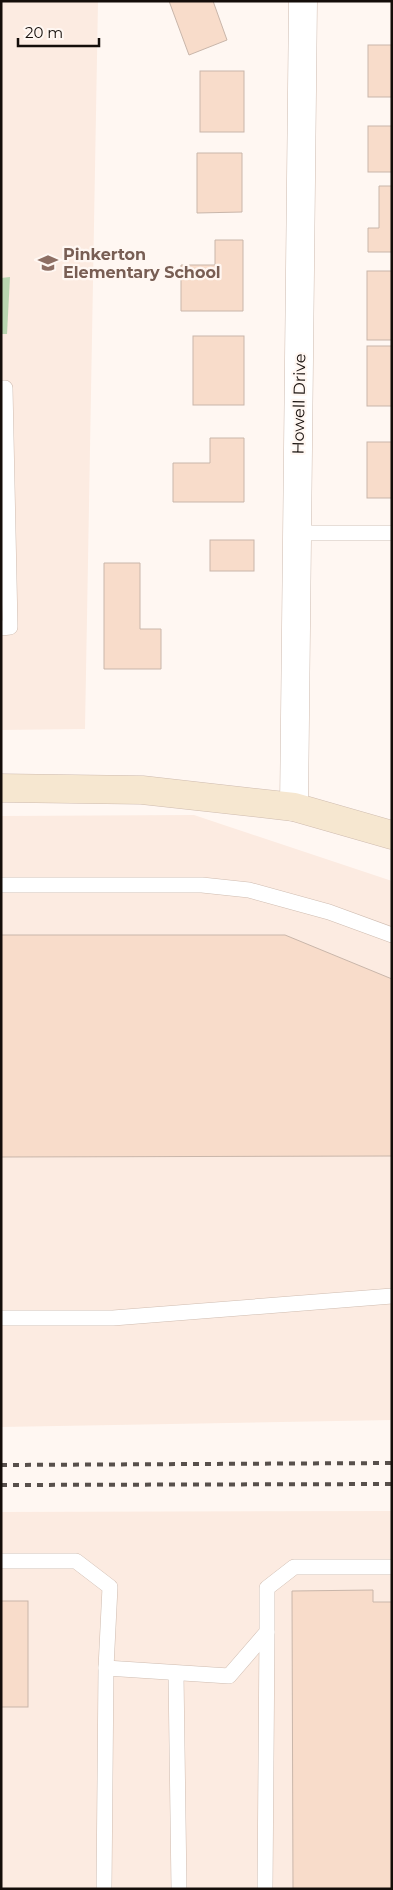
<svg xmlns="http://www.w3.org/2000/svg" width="393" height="1890" viewBox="0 0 393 1890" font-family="Montserrat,sans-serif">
  <rect width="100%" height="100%" fill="#fff7f2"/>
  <g fill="#fcebe1">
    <path d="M 1,1 L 98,1 L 85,729 L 1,730 Z"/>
    <path d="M 194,815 L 392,881 L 392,1420 L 1,1427 L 1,816 Z"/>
    <path d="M 392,1511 L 392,1889 L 1,1889 L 1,1512 Z"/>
  </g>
  <path fill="#b9d5b0" d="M 10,277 L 7,334 L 1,334 L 1,278 Z"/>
  <g fill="#f8dcca" stroke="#c9b6aa">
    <path d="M 169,1 L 213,1 L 227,40 L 189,55 Z"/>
    <rect x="368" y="45" width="24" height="52"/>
    <rect x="200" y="71" width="44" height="61"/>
    <rect x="368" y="126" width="24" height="46"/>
    <path d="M 197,153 L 242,153 L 242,212 L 197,213 Z"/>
    <path d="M 379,186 L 392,186 L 392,252 L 368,252 L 368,228 L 379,228 Z"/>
    <path d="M 215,240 L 243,240 L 243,311 L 181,311 L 181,265 L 215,265 Z"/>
    <rect x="367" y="271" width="25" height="69"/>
    <rect x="193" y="336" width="51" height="69"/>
    <rect x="367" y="346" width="25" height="60"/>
    <path d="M 210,438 L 244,438 L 244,502 L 173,502 L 173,463 L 210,463 Z"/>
    <rect x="367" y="442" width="25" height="56"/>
    <rect x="210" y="540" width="44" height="31"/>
    <path d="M 104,563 L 140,563 L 140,629 L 161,629 L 161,669 L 104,669 Z"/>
    <path d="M 1,935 L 285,935 L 392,979 L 392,1156 L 1,1157 Z"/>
    <path d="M 373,1590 L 373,1602 L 392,1602 L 392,1889 L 293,1889 L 292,1591 Z"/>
    <rect x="1" y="1601" width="27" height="106"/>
  </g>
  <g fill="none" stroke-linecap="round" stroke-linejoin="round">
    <defs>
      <g id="lane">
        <path d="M 1,388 L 5,388 L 10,627 L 1,628"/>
        <path d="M 297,533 L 392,533"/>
        <path d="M 1,885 L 202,885 L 249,890 L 329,912 L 392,935"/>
        <path d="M 1,1318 L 113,1318 L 392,1296"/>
        <path d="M 1,1561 L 76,1561 L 110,1587 L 106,1668 L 104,1889"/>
        <path d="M 106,1668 L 229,1676 L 267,1632 L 267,1588 L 294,1567 L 392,1567"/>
        <path d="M 176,1674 L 179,1889"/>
        <path d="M 265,1889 L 267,1632"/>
      </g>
      <path id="street" d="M 294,807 L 303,1"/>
      <path id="secondary" d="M 1,788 L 142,790 L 294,807 L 392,835"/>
    </defs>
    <use href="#lane" stroke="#cfbcb0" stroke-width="16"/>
    <use href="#street" stroke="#cfbcb0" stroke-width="29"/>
    <use href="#secondary" stroke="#cfbcb0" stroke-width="29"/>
    <use href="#lane" stroke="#fff" stroke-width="15"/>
    <use href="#street" stroke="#fff" stroke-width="28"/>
    <use href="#secondary" stroke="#f6e7d0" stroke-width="28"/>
    <g stroke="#58504c" stroke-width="4" stroke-dasharray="6 6" stroke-linecap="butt">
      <path d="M 1,1465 L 392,1463"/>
      <path d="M 1,1485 L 392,1484"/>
    </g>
  </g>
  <defs>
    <symbol id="school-bare" viewBox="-9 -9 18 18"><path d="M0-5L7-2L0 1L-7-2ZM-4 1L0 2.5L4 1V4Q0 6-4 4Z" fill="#8d6e63" stroke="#fff7f2" stroke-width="2.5" paint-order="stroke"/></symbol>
  </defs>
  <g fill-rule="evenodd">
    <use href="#school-bare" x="34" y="249" width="28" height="28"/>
  </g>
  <g text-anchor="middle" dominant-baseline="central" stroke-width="4.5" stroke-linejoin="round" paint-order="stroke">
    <g font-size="16" font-weight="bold" fill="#785e54" stroke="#fff7f2" text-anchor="start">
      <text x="63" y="254">Pinkerton<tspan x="63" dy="18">Elementary School</tspan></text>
    </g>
    <g font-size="16" fill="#140d09" stroke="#fff7f2">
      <text transform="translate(299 404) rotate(-89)">Howell Drive</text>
    </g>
  </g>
  <rect width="393" height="1890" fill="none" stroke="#140d09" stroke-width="5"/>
  <path d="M18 38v8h81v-8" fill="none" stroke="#140d09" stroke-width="2.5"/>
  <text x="25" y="38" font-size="15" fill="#140d09" stroke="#fff7f2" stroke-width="4" paint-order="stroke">20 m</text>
</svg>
